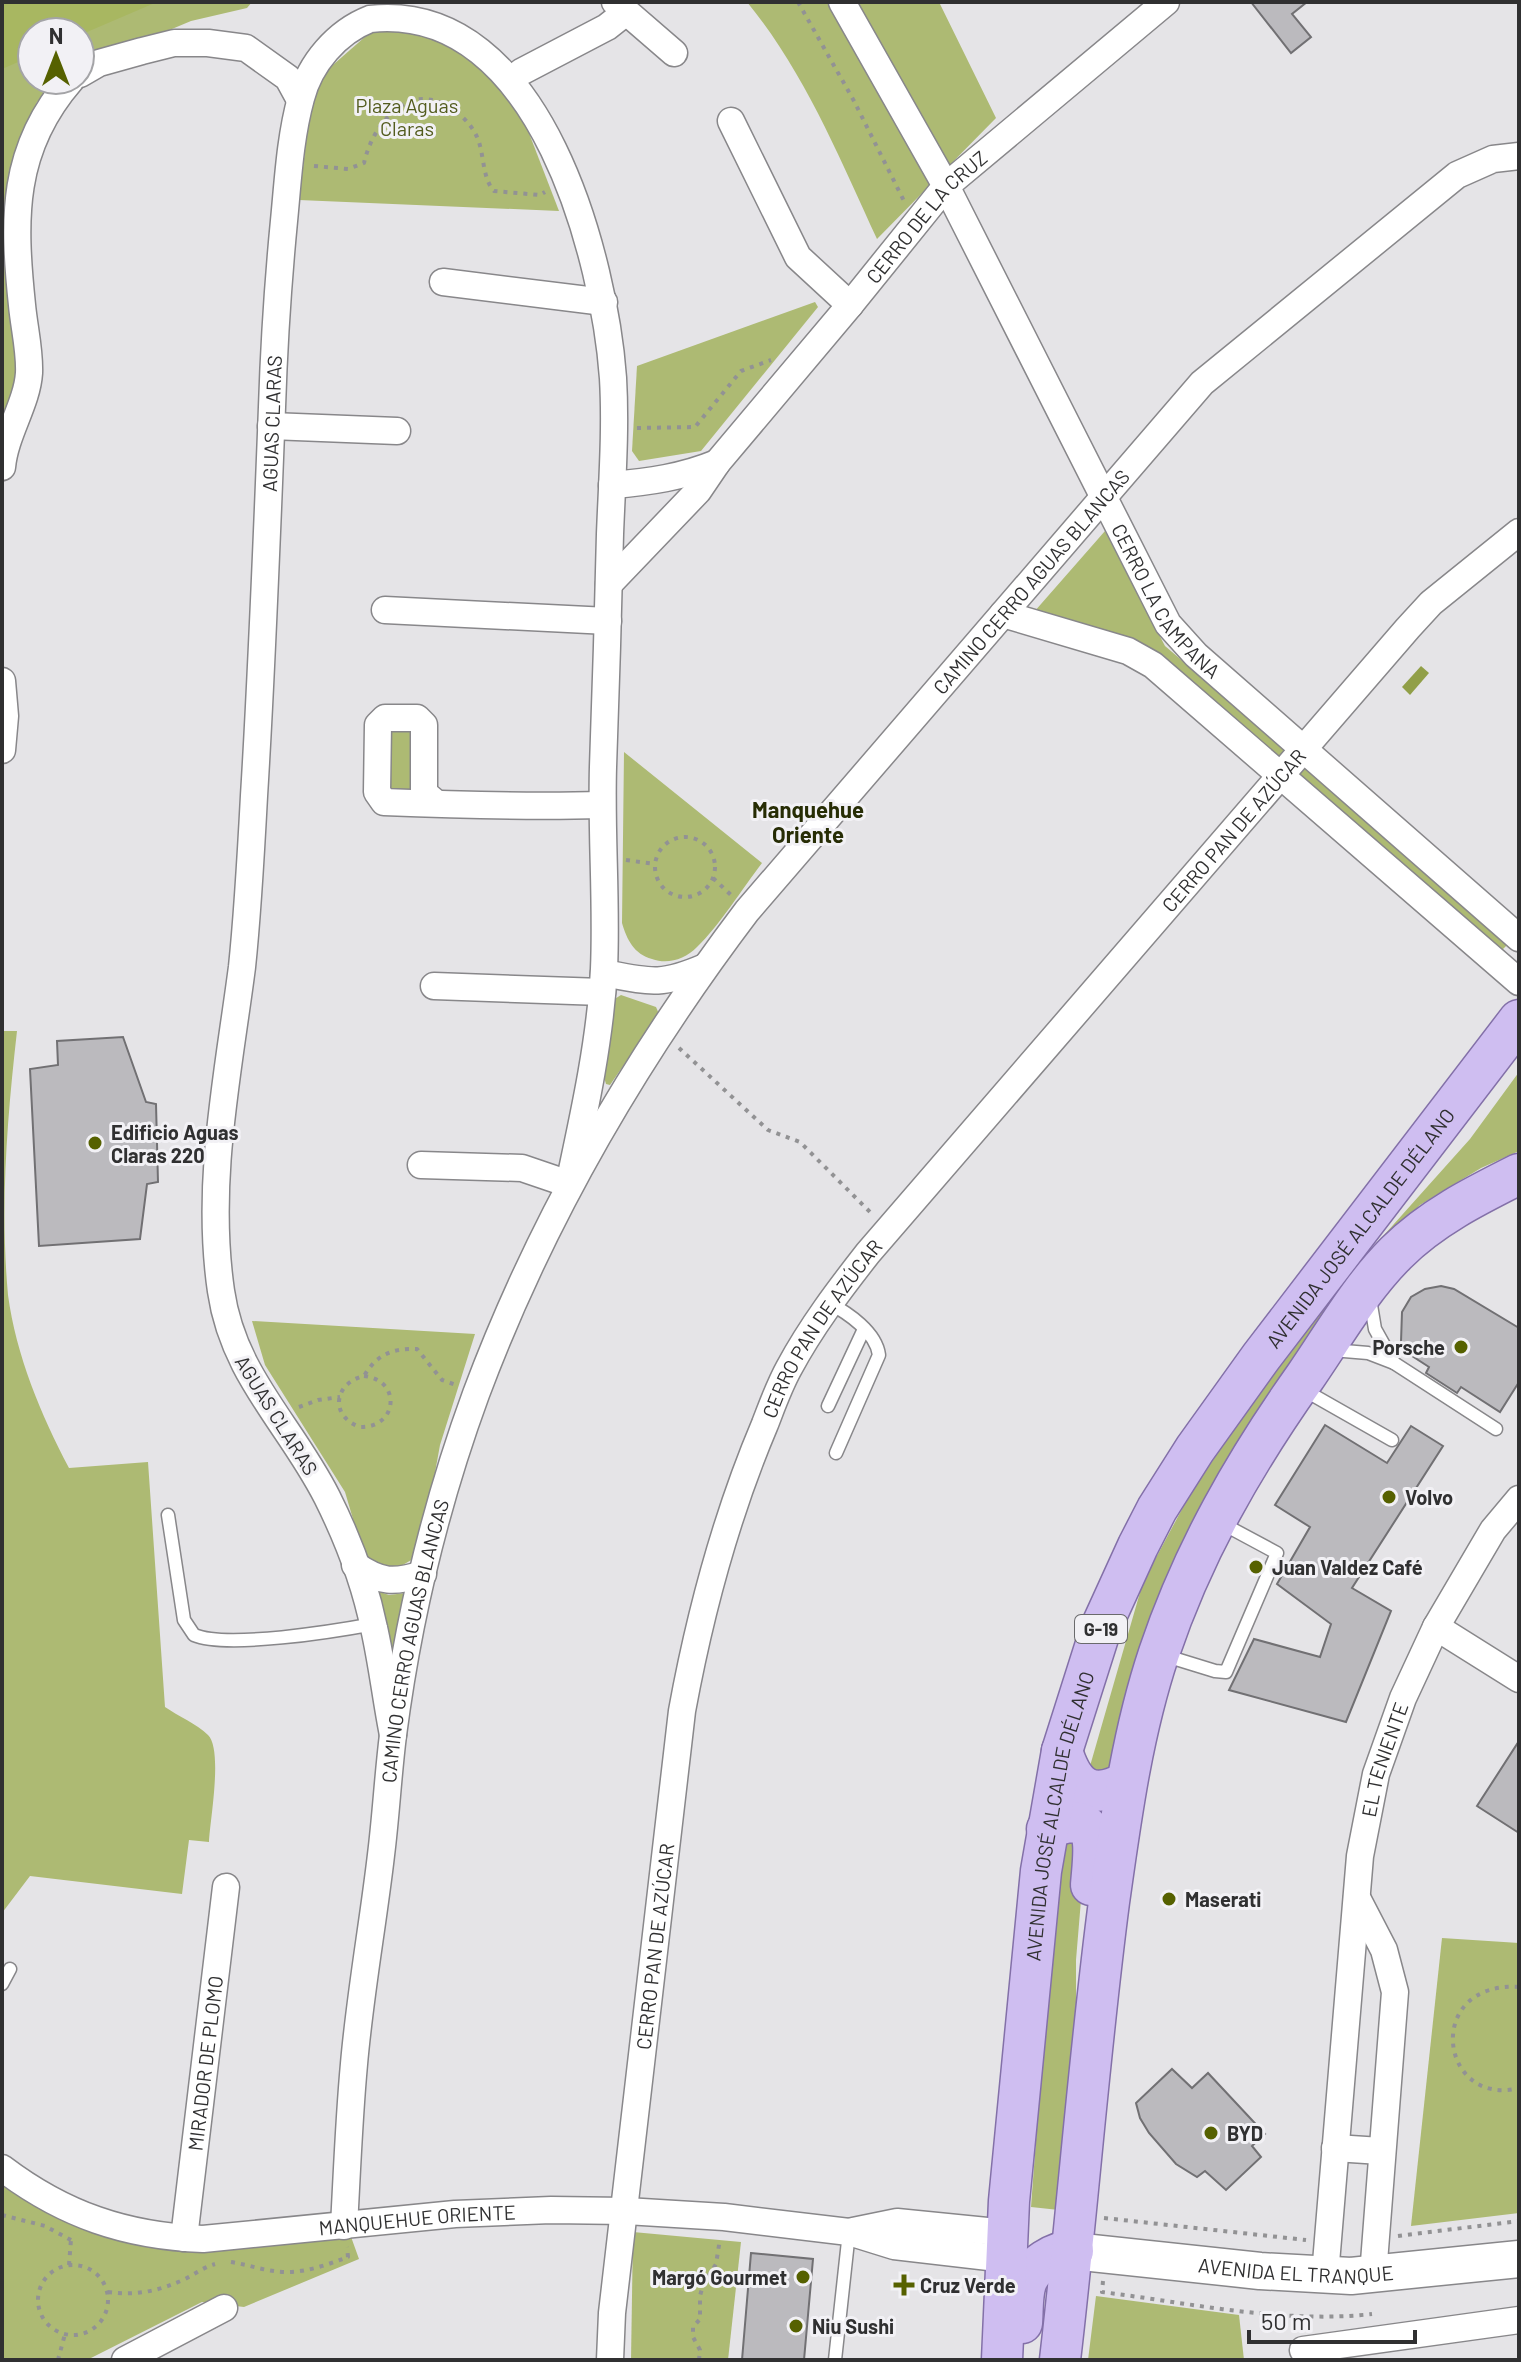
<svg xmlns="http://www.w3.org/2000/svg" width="1521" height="2362" viewBox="0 0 1521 2362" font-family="Barlow,sans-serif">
  <rect width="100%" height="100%" fill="#e5e4e7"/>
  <g fill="#adba73">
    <path d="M 2,2 L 252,2 L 247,8 L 191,21 L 160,34 L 114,45 L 80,62 L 80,32 L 32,32 L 32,80 L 57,80 L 37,102 L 18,148 L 23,375 L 2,441 Z"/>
    <path d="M 747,2 L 939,2 L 996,118 L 877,239 C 839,157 805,73 747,2 Z"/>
    <path d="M 421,26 L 512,89 L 559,211 L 299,200 L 310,110 L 326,71 L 374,29 Z"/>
    <path d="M 815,302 L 818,307 L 701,451 L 639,461 L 632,451 L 637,366 Z"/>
    <path d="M 1105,531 L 1165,646 L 1511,941 L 1500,952 L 1160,653 L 1140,645 L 1034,612 Z"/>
    <path d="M 413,724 L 417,792 L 387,796 L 385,727 Z"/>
    <path d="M 624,752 L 762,863 C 742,889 720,925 697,947 C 685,959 668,965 652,959 C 634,954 627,940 622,923 Z"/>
    <path d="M 621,995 L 656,1007 L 659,1014 L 610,1085 L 606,1084 L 604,1077 L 613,1000 Z"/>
    <path d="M 2,1031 L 17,1031 C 7,1119 0,1207 8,1295 C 16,1355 41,1415 69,1468 L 148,1462 L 165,1707 C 178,1716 197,1724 208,1735 C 223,1750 210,1820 209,1842 L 189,1840 L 182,1894 L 30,1876 L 2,1913 Z"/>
    <path d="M 1519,1072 L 1519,1151 L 1481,1168 L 1420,1205 L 1366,1261 L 1110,1776 L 1088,1773 L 1143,1582 L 1189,1496 L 1239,1421 L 1351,1272 L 1470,1139 Z"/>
    <path d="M 252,1321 L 475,1334 L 440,1445 L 420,1555 L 394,1570 L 367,1566 L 345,1492 L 265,1365 Z"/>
    <path d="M 380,1592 L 389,1595 L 405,1593 L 394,1649 L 391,1650 L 377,1595 Z"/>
    <path d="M 1064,1837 L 1086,1840 L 1076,1960 L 1076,2047 L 1059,2210 L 1031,2207 L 1042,2059 Z"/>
    <path d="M 1442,1938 L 1519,1943 L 1519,2213 L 1411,2226 Z"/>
    <path d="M 2,2182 L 33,2204 L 106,2236 L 186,2250 L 350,2234 L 359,2259 L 244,2307 L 202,2302 L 87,2360 L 2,2360 Z"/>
    <path d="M 633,2232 L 741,2242 L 728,2360 L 631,2360 Z"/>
    <path d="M 1096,2296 L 1239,2315 L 1244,2360 L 1088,2360 Z"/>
  </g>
  <path fill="#a8b761" d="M 2,2 L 157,2 L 80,35 L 80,32 L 32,32 L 32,56 L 2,69 Z"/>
  <path fill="#919f48" d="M 1421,666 L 1429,673 L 1410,695 L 1402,687 Z"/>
  <g fill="#bbbabe" stroke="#717073" stroke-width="2">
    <path d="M 1251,2 L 1307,2 L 1292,14 L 1311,37 L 1291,53 Z"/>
    <path d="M 123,1037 L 146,1102 L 156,1104 L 158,1182 L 147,1184 L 140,1239 L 39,1246 L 30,1069 L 58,1065 L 57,1041 Z"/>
    <path d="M 1441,1286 L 1454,1289 L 1519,1328 L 1519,1382 L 1500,1412 L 1461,1387 L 1457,1393 L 1426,1373 L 1429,1367 L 1406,1352 L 1401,1342 L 1402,1312 L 1411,1297 L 1425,1289 Z"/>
    <path d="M 1325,1425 L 1387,1463 L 1411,1426 L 1443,1446 L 1352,1588 L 1391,1611 L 1346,1722 L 1229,1690 L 1254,1639 L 1320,1657 L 1331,1624 L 1277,1584 L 1310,1527 L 1275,1505 Z"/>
    <path d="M 1519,1741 L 1519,1833 L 1477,1806 Z"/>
    <path d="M 1172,2069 L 1192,2088 L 1208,2073 L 1265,2134 L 1252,2146 L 1261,2157 L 1226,2190 L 1205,2171 L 1197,2177 L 1176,2164 L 1149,2133 L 1140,2118 L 1136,2103 Z"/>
    <path d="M 751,2253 L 813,2259 L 804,2360 L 742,2360 Z"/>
  </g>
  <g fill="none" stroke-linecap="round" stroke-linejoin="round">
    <defs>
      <g id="lane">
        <path d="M 1370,1299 L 1375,1329 L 1394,1363"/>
        <path d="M 829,1303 C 848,1313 876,1332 879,1355 L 836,1453"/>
        <path d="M 1332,1350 L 1368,1353 L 1394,1363 L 1496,1429"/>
        <path d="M 1304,1390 L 1392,1440"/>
        <path d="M 828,1406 L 864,1329"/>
        <path d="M 168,1515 L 184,1620 L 194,1635 C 227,1649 336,1631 374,1624"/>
        <path d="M 1163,1655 L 1215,1671 L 1226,1672 L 1277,1553 L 1221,1523"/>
        <path d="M 2,1984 L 10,1969"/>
        <path d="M 835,2360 L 849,2232"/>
      </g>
      <g id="street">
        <path d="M 615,2 L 674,53"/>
        <path id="s1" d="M 842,2 L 946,186 L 1168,624 L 1196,655 L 1519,938"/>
        <path d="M 521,72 L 607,27 L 626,12"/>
        <path d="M 80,74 L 99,63 L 142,51 L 174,43 L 208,43 L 246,48 L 288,78 L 300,100"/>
        <path d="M 731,121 L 798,257 L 850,305"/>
        <path d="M 443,282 L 604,302"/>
        <path d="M 271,426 L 397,431"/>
        <path d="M 2,467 C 5,434 27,404 29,373 C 30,351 24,327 22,305 C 13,219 11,149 71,80"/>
        <path d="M 612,485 C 649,482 683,477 717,463"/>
        <path id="s2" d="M 609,584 L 698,491 L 717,463 L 850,305 L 946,186 L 1166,2"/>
        <path d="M 385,610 L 608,621"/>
        <path d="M 1003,614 L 1128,651 L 1153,665 L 1519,982"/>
        <path d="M 2,681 L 5,716 L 2,750"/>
        <path d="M 437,804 L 424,793 L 424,725 L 417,718 L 385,718 L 378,725 L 377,792 L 384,802 C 457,805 529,807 602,805"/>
        <path d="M 604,973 C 650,982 661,986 705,967"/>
        <path d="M 434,986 L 602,992"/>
        <path d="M 421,1165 L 522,1168 L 569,1184"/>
        <path d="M 355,1565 C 381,1583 394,1583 423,1574"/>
        <path d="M 1436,1627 L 1519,1679"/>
        <path id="s3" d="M 393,1735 C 386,1700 382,1663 374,1628 C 365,1584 347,1537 327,1497 C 290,1424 233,1375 221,1291 C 205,1182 228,1075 242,967 C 248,910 251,853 254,796 C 262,667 267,537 272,407 C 274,345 278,283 284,221 C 288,180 290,138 301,98 C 310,63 337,32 370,19 C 543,0 605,266 613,378 C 616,430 612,482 610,534 C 608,612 606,689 603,767 C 601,835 607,902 604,969 C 600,1042 584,1114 569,1184"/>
        <path d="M 1357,1898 L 1384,1950 L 1395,1992 L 1373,2275"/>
        <path d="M 1335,2148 L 1381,2151"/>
        <path id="s4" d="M 2,2168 C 64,2215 126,2236 203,2239 L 455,2214 L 551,2210 L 626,2211 L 724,2217 L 849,2232 L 894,2246 L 1006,2259"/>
        <path id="s5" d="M 344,2226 C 347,2172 349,2118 354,2064 C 360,1994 373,1924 381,1855 C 386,1815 388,1775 393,1735 C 408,1620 436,1503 476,1394 C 541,1220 635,1059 747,911 L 1202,383 L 1457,175 L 1493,159 L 1519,156"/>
        <path d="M 853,2231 L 897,2222 L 1007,2233"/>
        <path id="s6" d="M 184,2238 L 226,1887"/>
        <path id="s7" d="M 1325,2275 L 1360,1856 L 1376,1774 L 1403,1698 L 1436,1627 L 1493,1530 L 1519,1499"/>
        <path d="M 1303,2350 L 1519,2320"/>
        <path d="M 125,2360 L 224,2308"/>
        <path id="s8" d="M 610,2360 L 612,2313 L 682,1711 C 700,1613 726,1516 765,1424 C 772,1406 779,1386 789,1368 C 811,1327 839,1290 868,1253 L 1408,628 L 1431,603 L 1519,532"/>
      </g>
      <g id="secondary">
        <path id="s9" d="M 1073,2251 L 1260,2271 L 1351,2276 L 1519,2259"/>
      </g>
      <g id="primary">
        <path d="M 1062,1751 C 1073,1786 1089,1801 1125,1783"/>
        <path d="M 1047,1829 C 1103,1806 1094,1847 1091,1885"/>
        <path d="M 1022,2323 C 1023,2310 1022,2295 1026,2283 C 1032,2265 1055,2251 1073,2251"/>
        <path id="s10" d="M 1002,2360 L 1009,2201 L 1041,1871 L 1062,1751 L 1102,1625 L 1138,1546 L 1157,1509 L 1195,1449 L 1261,1357 L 1519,1020"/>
        <path d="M 1060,2360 C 1078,2207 1089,2054 1109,1902 C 1121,1817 1132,1734 1159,1653 C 1193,1552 1244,1463 1305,1377 C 1334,1335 1360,1289 1396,1253 C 1431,1218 1475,1196 1519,1174"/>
      </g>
    </defs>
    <use href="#lane" stroke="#88878a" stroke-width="15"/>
    <use href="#street" stroke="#88878a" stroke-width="29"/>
    <use href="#secondary" stroke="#88878a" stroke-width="39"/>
    <use href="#primary" stroke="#8370a8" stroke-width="43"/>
    <g stroke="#929294" stroke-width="4" stroke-dasharray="4 6" stroke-linecap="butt">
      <path d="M 798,2 L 854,101 L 904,201"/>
      <path d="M 314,166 L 348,169 L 364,163 C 370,138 383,116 406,103 C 431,90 463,111 475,133 C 485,150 481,177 494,191 L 540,195 L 545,192"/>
      <path d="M 637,428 L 695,427 L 741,371 L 771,360"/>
      <circle cx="685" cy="867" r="30"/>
      <path d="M 626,860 L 655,864"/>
      <path d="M 713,878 L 731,895"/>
      <path d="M 679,1048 L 768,1130 L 800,1142 L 871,1213"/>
      <path d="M 364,1376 C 402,1380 398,1428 360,1427 C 329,1416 334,1383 364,1376 C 377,1354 393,1348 417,1349 L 442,1380 L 456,1385"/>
      <path d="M 299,1407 L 318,1400 L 340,1397"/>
      <path d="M 1519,1987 C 1423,1981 1439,2108 1519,2088"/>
      <path d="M 2,2215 L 45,2226 L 71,2240"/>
      <path d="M 1104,2218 L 1306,2240"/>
      <path d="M 1398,2236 L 1519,2221"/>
      <path d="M 231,2262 C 250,2265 267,2272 287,2272 C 308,2272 329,2264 348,2257 L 347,2247"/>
      <path d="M 69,2265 L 71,2239"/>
      <circle cx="73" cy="2300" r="35"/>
      <path d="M 1103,2281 L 1102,2292 C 1190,2303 1283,2324 1372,2314"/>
      <path d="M 108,2292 C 136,2296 159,2291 185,2279 C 195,2274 204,2267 215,2264"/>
      <path d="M 58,2360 L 65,2334"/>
      <path d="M 699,2360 L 700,2350 L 693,2337 L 693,2327 L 700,2319 L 700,2296 L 703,2285 L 716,2264 L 720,2239"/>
    </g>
    <use href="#lane" stroke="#fff" stroke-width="12"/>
    <use href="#street" stroke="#fff" stroke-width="26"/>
    <use href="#secondary" stroke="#fff" stroke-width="36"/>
    <use href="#primary" stroke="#cfbef1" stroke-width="40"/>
  </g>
  <g fill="#566100" stroke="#f2f1f5" stroke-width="3">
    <circle cx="95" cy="1143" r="8"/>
    <circle cx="1461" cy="1347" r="8"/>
    <circle cx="1389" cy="1497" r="8"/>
    <circle cx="1256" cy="1567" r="8"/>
    <circle cx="1169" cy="1899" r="8"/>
    <circle cx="1211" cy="2133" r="8"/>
    <circle cx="803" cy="2277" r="8"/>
    <path d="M900 2273h8v8h8v8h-8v8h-8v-8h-8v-8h8z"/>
    <circle cx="796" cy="2326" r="8"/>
  </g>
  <g text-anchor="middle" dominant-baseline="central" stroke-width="6" stroke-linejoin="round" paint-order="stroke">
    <rect fill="#f2f1f5" stroke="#6a6a6c" stroke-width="2" x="1075" y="1615" width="52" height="28" rx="6"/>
    <g font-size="18" font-weight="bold" fill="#303031">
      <text x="1101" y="1629">G-19</text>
    </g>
    <g font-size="20" fill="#535c1e" stroke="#f2f1f5">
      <text x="407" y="105">Plaza Aguas<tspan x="407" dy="23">Claras</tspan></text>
    </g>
    <g font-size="20" fill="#303031" stroke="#f2f1f5">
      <text stroke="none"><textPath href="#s2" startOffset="486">CERRO DE LA CRUZ</textPath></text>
      <text stroke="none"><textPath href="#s3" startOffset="1352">AGUAS CLARAS</textPath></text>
      <text stroke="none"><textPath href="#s5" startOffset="1836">CAMINO CERRO AGUAS BLANCAS</textPath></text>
      <text stroke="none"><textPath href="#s1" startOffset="682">CERRO LA CAMPANA</textPath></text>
      <text stroke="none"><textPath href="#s8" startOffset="1712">CERRO PAN DE AZÚCAR</textPath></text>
      <text stroke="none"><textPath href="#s10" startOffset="1220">AVENIDA JOSÉ ALCALDE DÉLANO</textPath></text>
      <text stroke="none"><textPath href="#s8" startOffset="1064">CERRO PAN DE AZÚCAR</textPath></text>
      <text transform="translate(277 1415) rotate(58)">AGUAS CLARAS</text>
      <text stroke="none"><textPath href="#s5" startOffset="590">CAMINO CERRO AGUAS BLANCAS</textPath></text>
      <text stroke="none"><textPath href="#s7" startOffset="520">EL TENIENTE</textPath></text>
      <text stroke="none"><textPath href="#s10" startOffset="548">AVENIDA JOSÉ ALCALDE DÉLANO</textPath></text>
      <text stroke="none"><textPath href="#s8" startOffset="416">CERRO PAN DE AZÚCAR</textPath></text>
      <text stroke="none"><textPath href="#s6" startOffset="176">MIRADOR DE PLOMO</textPath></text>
      <text stroke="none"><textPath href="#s4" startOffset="432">MANQUEHUE ORIENTE</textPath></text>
      <text stroke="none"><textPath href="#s9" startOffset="224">AVENIDA EL TRANQUE</textPath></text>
    </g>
    <g font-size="20" font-weight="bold" fill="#303031" stroke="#f2f1f5" text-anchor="start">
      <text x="111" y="1132">Edificio Aguas<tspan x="111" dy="23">Claras 220</tspan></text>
      <text x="1445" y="1347" text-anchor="end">Porsche</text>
      <text x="1405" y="1497">Volvo</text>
      <text x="1272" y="1567">Juan Valdez Café</text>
      <text x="1185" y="1899">Maserati</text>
      <text x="1227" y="2133">BYD</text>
      <text x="787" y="2277" text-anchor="end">Margó Gourmet</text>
      <text x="920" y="2285">Cruz Verde</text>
      <text x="812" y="2326">Niu Sushi</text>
    </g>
    <g font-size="22" font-weight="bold" fill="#272d05" stroke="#f2f1f5">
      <text x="808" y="809">Manquehue<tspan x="808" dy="25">Oriente</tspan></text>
    </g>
  </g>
  <rect width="1521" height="2362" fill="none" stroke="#303031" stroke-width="8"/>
  <g transform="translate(56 56)"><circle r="38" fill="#f2f1f5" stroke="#a4a4a7" stroke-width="2"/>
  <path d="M0-6L14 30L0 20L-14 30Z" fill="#566100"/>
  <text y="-12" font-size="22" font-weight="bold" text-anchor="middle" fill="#303031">N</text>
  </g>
  <path d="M1249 2330v12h166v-12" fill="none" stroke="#303031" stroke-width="4"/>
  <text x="1261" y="2330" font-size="24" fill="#303031" stroke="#f2f1f5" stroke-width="6" paint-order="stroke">50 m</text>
</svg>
